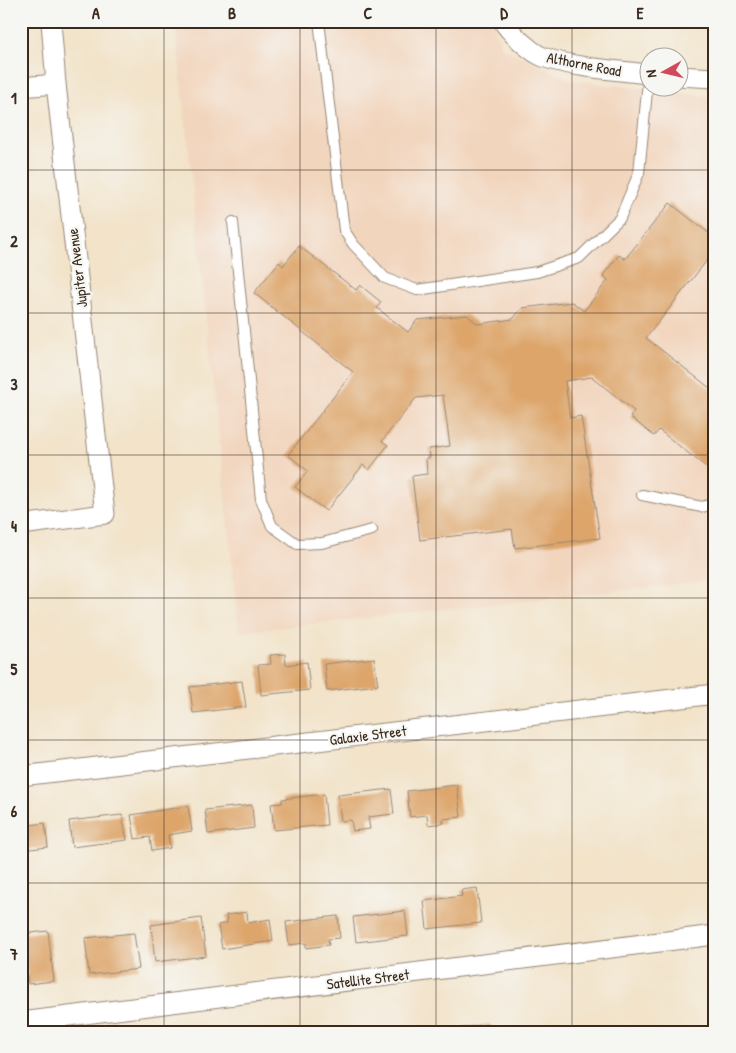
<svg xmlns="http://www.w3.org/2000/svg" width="736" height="1053" viewBox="0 0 736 1053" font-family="'Patrick Hand',sans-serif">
  <rect width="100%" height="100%" fill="#f6f6f2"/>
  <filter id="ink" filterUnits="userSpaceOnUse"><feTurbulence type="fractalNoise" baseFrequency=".02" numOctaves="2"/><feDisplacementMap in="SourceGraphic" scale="10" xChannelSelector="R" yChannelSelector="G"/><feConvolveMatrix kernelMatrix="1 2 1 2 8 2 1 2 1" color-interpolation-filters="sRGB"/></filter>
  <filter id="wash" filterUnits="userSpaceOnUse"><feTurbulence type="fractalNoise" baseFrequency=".0096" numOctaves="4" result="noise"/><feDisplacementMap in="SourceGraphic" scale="20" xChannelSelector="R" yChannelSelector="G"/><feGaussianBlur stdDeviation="1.12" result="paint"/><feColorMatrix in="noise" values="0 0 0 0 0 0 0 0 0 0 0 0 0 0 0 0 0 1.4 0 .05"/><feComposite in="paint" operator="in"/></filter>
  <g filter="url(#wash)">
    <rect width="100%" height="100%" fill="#f2e3c9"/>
    <path fill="#f2d5bd" d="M 175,21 L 492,21 L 502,48 L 571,80 L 715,97 L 715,580 L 239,632 Z"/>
    <g id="blocks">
      <g fill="#dda56a">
        <path d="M 670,203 L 715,238 L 715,250 L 646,338 L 715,392 L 715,474 L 659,430 L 654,436 L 630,417 L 634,411 L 592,377 L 565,381 L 570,418 L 581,416 L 600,538 L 515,548 L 512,529 L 420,540 L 412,476 L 427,474 L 426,458 L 430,458 L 429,449 L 450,446 L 443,395 L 416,398 L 382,441 L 388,445 L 369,470 L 363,465 L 326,511 L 295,487 L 308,471 L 288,455 L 353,372 L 254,293 L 279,262 L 283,266 L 299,246 L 356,290 L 360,285 L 381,302 L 377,308 L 408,332 L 417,320 L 467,315 L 478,324 L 513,319 L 522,308 L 572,302 L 584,311 L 608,280 L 603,275 L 619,255 L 625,259 Z"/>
        <path d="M 285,654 L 286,665 L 307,662 L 310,690 L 261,695 L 258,665 L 271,664 L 270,655 Z"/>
        <path d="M 374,658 L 378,685 L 327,691 L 324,664 Z"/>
        <path d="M 242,681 L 246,707 L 193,713 L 190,687 Z"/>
        <path d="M 457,785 L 461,817 L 443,819 L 444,823 L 428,825 L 427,815 L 410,817 L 407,791 Z"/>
        <path d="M 391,789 L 394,814 L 368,817 L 370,829 L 353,831 L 351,820 L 341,821 L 338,795 Z"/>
        <path d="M 324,794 L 327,825 L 274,830 L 271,804 L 282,803 L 282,799 Z"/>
        <path d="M 252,805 L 254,828 L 208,834 L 205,810 Z"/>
        <path d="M 188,806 L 192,831 L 168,835 L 170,848 L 152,851 L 150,837 L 135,839 L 131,815 Z"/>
        <path d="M 122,815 L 127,840 L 72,847 L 69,821 Z"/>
        <path d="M 45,823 L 48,847 L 21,850 L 21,826 Z"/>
        <path d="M 477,888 L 481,923 L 427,929 L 424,901 L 462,896 L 461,890 Z"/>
        <path d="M 405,911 L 408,936 L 356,942 L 353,917 Z"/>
        <path d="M 247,912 L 248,923 L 270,919 L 273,941 L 222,949 L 218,925 L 227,923 L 226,915 Z"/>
        <path d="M 338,916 L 340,938 L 328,939 L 329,945 L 306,948 L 306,943 L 289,945 L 286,922 Z"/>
        <path d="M 201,918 L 206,956 L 155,962 L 151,925 Z"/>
        <path d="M 48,931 L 54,981 L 28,984 L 22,934 Z"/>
        <path d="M 134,933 L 139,969 L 89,975 L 85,938 Z"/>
        <path d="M 490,1024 L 491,1032 L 443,1032 L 443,1031 Z"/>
      </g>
    </g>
  </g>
  <g filter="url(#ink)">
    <use href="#blocks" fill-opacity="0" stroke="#968674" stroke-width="1"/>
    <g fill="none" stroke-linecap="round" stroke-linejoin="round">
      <defs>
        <g id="lane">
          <path d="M 319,21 L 344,230 L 353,244 L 385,278 L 417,290 L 537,272 L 579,258 L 620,218 L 639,173 L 648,81"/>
          <path d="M 233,222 L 261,499 L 272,526 L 297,544 L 322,543 L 372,530"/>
          <path d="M 642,495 L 702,507 L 715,503"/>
        </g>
        <g id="street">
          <path d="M 503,21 C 508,31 532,53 543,57 C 574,68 615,70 648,74"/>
          <path d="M 678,76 L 715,78"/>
          <path d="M 21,87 L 56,84"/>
          <path d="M 21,525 L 105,514 L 56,84 L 51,21"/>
          <path d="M 21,776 L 715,694"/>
          <path d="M 21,1022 L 715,935"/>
        </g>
      </defs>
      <use href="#lane" stroke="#968674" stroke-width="12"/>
      <use href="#street" stroke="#968674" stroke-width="21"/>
      <use href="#lane" stroke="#fff" stroke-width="10"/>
      <use href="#street" stroke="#fff" stroke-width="19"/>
    </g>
  </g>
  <path fill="none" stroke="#3b2a1e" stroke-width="1" stroke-opacity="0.55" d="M 164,21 L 164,1032M 300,21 L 300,1032M 436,21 L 436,1032M 572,21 L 572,1032M 21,170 L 715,170M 21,313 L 715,313M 21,455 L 715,455M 21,598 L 715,598M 21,740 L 715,740M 21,883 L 715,883"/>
  <g text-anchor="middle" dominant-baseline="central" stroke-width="4.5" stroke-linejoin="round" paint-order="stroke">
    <g font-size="15" fill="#3b2a1e" stroke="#f6f6f2">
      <text transform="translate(584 64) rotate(11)">Althorne Road</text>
      <text transform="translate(77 268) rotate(-97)">Jupiter Avenue</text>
      <text transform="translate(368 735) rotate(-7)">Galaxie Street</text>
      <text transform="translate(368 979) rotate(-7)">Satellite Street</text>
    </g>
  </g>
  <rect width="736" height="1053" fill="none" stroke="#f6f6f2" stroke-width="55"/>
  <g transform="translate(664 72) rotate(262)"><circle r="24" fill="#f6f6f2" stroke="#aba49d"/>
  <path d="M0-4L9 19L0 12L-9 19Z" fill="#d1495b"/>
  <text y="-8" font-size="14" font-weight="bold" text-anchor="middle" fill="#3b2a1e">N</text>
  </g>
  <rect x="28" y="28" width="680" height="998" fill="none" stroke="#3b2a1e" stroke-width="2"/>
  <g font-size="16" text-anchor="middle" font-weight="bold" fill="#3b2a1e">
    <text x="96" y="19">A</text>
    <text x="232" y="19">B</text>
    <text x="368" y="19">C</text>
    <text x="504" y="19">D</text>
    <text x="640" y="19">E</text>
    <text x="14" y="104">1</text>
    <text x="14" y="247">2</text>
    <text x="14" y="390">3</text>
    <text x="14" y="532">4</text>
    <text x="14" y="675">5</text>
    <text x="14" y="817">6</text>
    <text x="14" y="960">7</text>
  </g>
</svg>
